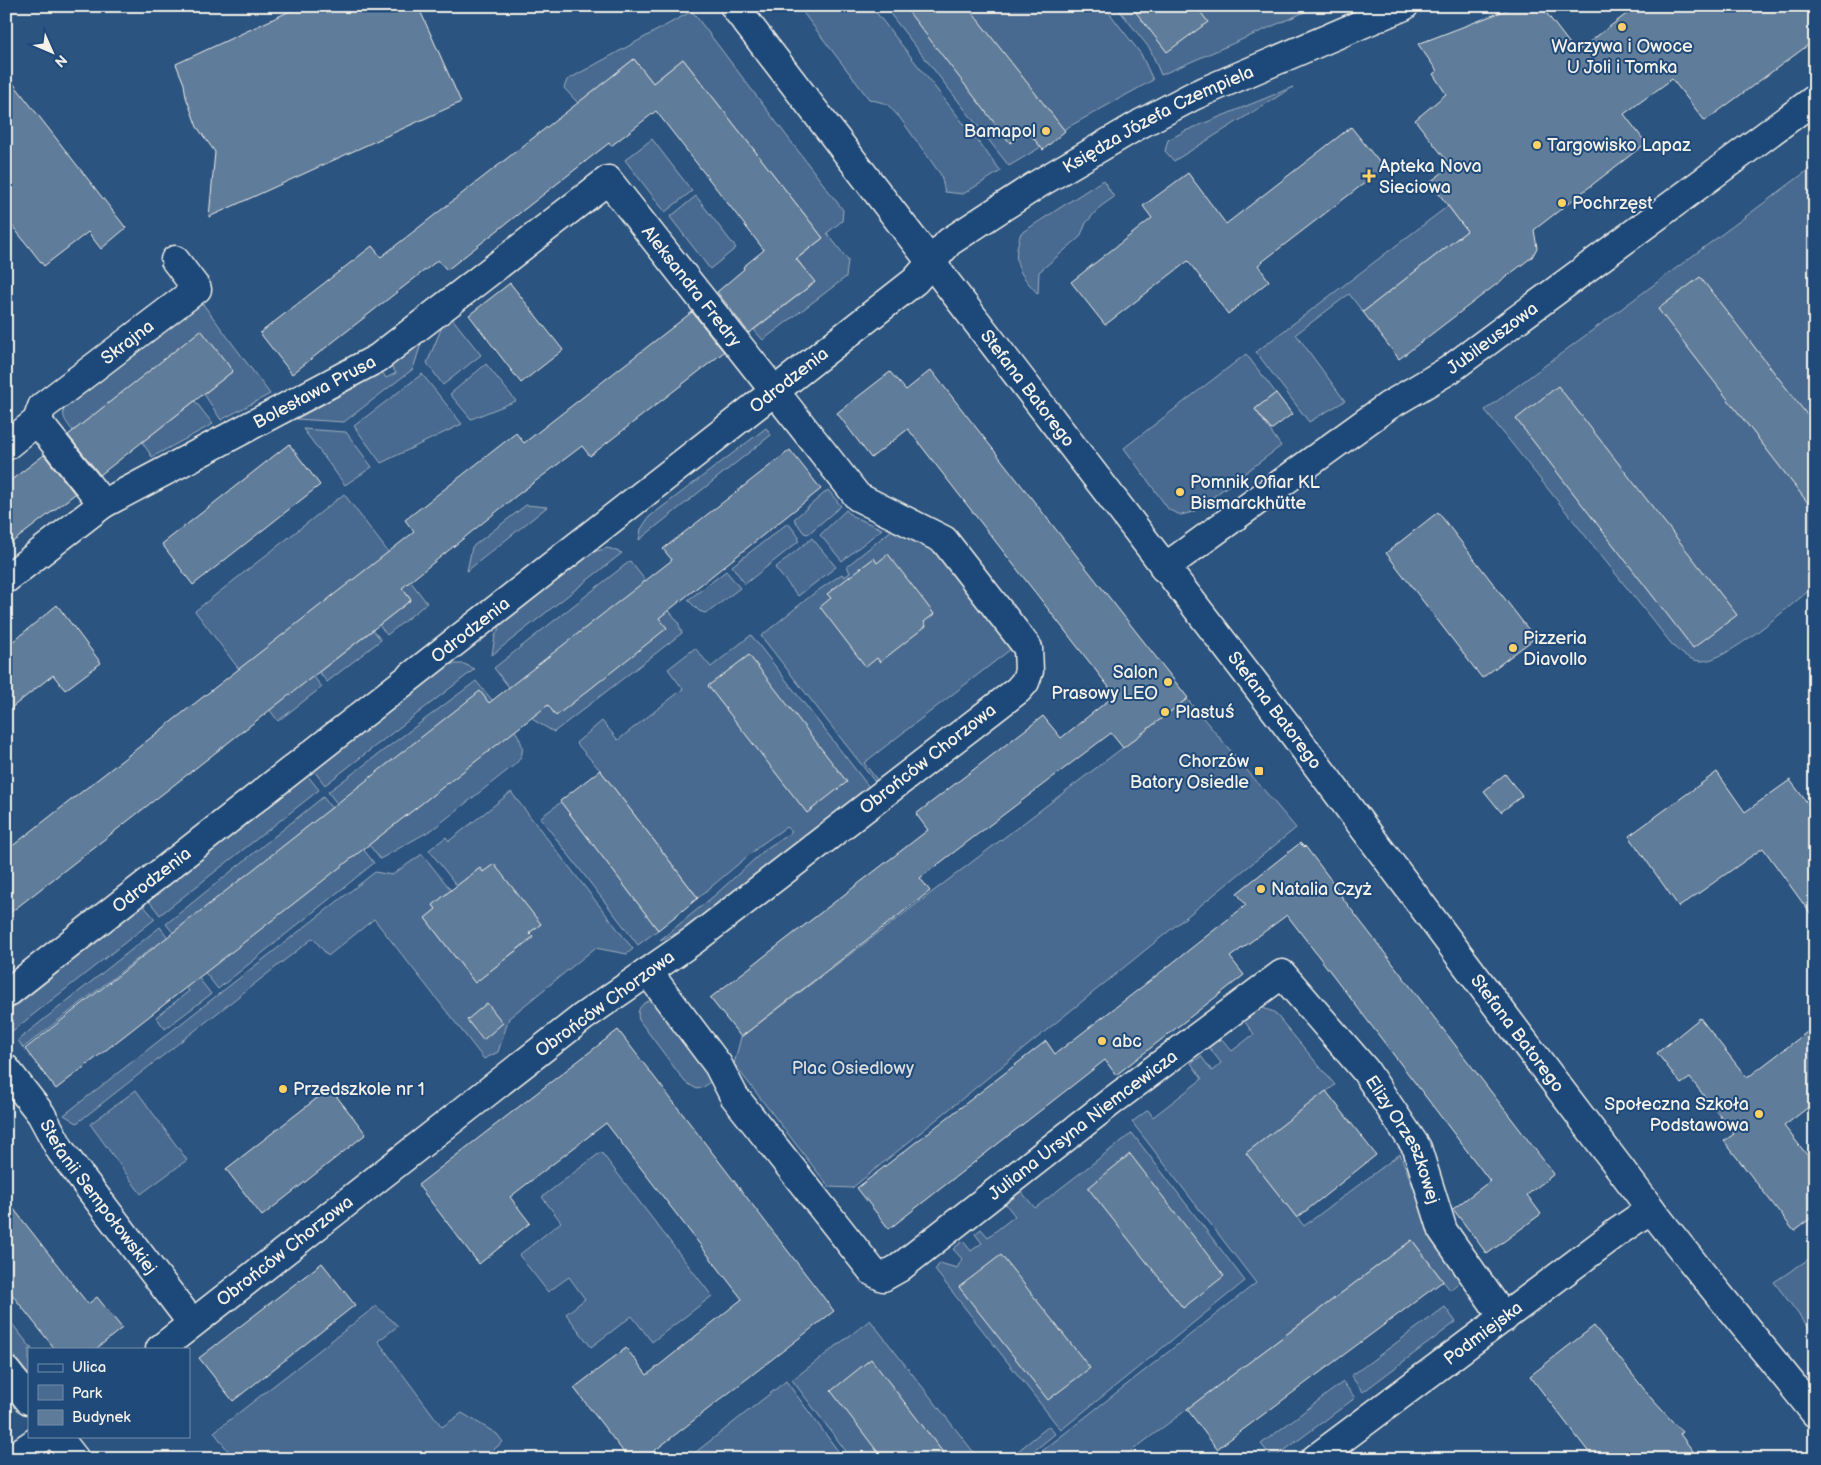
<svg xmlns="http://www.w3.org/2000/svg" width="1821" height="1465" viewBox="0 0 1821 1465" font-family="'Balsamiq Sans',sans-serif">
  <rect width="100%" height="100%" fill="#2c5481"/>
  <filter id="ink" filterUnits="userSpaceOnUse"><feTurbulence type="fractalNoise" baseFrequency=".02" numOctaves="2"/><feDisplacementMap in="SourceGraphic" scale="10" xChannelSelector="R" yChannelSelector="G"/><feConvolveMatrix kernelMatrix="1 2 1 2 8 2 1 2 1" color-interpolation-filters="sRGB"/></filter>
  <g filter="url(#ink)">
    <g fill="#496b90" stroke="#9eaebc">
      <path d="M 798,6 L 871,6 L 1001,171 L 963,194 L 945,192 L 941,175 L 900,118 L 887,104 L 869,99 Z"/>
      <path d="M 884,6 L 1104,6 L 1141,54 L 1153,80 L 1063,130 L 1041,147 L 1009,166 Z"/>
      <path d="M 1116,6 L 1313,6 L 1314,8 L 1161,75 L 1150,49 Z"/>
      <path d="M 692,11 L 843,210 L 842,221 L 827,233 L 848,260 L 846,277 L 763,340 L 754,330 L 814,283 L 797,259 L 823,238 L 683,59 L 653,83 L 634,59 L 578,103 L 564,88 L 567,80 Z"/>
      <path d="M 1293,87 L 1174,161 L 1165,151 L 1168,140 L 1185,131 Z"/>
      <path d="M 652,139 L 692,191 L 665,212 L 625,160 Z"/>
      <path d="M 1815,165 L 1815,586 C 1791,604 1728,662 1701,661 C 1691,661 1681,653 1674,647 L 1485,410 Z"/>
      <path d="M 1103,180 L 1114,197 L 1100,207 L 1086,223 L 1080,237 L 1039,272 L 1038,294 C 1018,272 1011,263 1021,233 Z"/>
      <path d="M 696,196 L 736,248 L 710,269 L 670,217 Z"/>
      <path d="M 1448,206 L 1467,231 L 1363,312 L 1349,294 L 1296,334 L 1345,401 L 1309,422 L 1256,352 Z"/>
      <path d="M 200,300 L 270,394 L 221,420 L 204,394 L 233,371 L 73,431 C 65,421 60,415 66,402 Z"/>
      <path d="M 451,317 L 481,355 L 443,385 L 427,363 L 444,322 Z"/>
      <path d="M 422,341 L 413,369 L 344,422 L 296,419 L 358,386 L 381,370 L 386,378 L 396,373 L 390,364 Z"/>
      <path d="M 1246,354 L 1276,393 L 1255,409 L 1281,446 L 1193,512 L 1181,515 L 1169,510 L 1124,448 Z"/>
      <path d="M 486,364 L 516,401 L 471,419 L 450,394 Z"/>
      <path d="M 422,374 L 462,424 L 381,463 L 354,426 Z"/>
      <path d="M 195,401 L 213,424 L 152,457 L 142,442 Z"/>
      <path d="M 766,428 L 771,435 L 639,540 L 641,529 L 649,517 Z"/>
      <path d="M 303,429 L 346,432 L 372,467 L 345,485 Z"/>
      <path d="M 828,490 L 841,506 L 808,534 L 804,533 L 794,519 Z"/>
      <path d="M 344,494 L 427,603 L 387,635 L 379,625 L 411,600 L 379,559 L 313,676 L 322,687 L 278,721 L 195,611 Z"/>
      <path d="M 526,505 L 547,507 L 467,571 L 472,547 Z"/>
      <path d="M 846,510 L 852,516 L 882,529 L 842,561 L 820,535 Z"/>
      <path d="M 788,523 L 799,537 L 798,542 L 745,584 L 732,566 Z"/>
      <path d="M 893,529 L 934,548 L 1011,649 L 864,763 L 878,781 L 875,782 L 761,636 L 813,594 L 842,574 L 844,577 L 850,573 L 847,566 Z"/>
      <path d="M 812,538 L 836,567 L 798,596 L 775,568 Z"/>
      <path d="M 608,548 L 622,553 L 492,655 L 495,636 L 502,622 L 593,552 Z"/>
      <path d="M 630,561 L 678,622 L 682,633 L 554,732 L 535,721 L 494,668 Z"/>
      <path d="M 726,571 L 740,588 L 710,611 L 705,613 L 699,611 L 688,600 Z"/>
      <path d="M 373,630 L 381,640 L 327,682 L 319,672 Z"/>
      <path d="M 751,635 L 869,787 L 680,932 L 660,940 L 715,895 L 767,848 L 792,832 L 786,827 L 762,844 L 698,898 L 600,770 L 576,743 L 602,721 L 618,740 L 683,689 L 668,669 L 695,648 L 711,667 Z"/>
      <path d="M 451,664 L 464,664 L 475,669 L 325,785 L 314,771 L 442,668 Z"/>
      <path d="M 476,681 C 487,695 527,736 522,753 C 521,758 517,763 513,766 L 433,829 L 380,859 L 328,792 Z"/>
      <path d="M 1187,699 L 1296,828 L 852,1188 L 829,1187 L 734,1064 L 741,1037 Z"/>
      <path d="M 308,776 L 319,790 L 160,915 L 149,901 Z"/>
      <path d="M 511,792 L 633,949 L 627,954 L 595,948 L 509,1018 L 498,1052 L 484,1059 L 374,919 L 328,956 L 313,938 L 77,1123 L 64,1115 L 375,872 L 392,875 L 422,854 L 451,890 L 433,905 L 436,909 L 426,919 L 471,978 L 486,974 L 533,938 L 529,933 L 541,924 L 480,868 L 457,886 L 429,850 L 446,837 L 449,841 Z"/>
      <path d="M 323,797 L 374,863 L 218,989 L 166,924 Z"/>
      <path d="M 561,802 L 658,930 L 638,945 L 541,819 L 541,817 Z"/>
      <path d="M 143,905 L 155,919 L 6,1036 L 6,1014 Z"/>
      <path d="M 160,927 L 211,994 L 165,1029 L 156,1017 L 189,991 L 154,946 L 23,1048 L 18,1040 Z"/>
      <path d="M 653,1000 L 712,1080 L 704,1087 L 697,1089 L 685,1082 L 639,1020 C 636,1010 641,1002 653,1000 Z"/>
      <path d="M 1255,1005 L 1274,1012 L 1335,1085 L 1247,1153 L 1304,1226 L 1400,1154 L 1429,1226 L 1463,1279 L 1450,1290 L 1412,1240 L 1121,1459 L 1032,1459 L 1256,1283 L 1132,1122 L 1148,1110 L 1153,1117 L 1202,1079 L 1191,1063 L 1201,1056 L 1212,1071 L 1221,1063 L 1209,1047 L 1220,1037 L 1232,1051 L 1254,1034 L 1241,1017 Z"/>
      <path d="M 136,1090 L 187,1160 L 141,1194 L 90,1124 Z"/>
      <path d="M 1132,1133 L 1245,1281 L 1061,1430 L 935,1270 L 940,1263 L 957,1268 L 962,1259 L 953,1249 L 963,1241 L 971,1251 L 982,1243 L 975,1234 L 981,1229 L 988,1237 L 1015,1216 L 1004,1202 L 1020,1190 L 1035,1208 Z"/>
      <path d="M 601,1152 L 712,1296 L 652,1342 L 632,1316 L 591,1347 L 566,1314 L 585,1299 L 569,1277 L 548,1292 L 519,1255 L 561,1222 L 542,1197 Z"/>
      <path d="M 1815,1255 L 1815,1336 L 1774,1282 Z"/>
      <path d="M 376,1306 L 398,1326 L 378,1341 L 442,1427 L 462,1413 L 497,1434 L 503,1442 L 482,1459 L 234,1459 L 214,1432 Z"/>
      <path d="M 1445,1307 L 1456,1322 L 1363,1392 L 1351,1376 Z"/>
      <path d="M 6,1316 L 32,1349 L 29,1349 L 29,1375 L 6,1346 Z"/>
      <path d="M 870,1320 L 979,1459 L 852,1459 L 792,1380 Z"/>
      <path d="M 786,1381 L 844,1459 L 687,1459 Z"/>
      <path d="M 1343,1382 L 1355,1398 L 1273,1459 L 1261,1444 Z"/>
      <path d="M 1049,1426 L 1055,1434 L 1024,1459 L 1008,1459 Z"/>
    </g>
    <g fill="#5e7b9a" stroke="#f4f1e8">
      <path d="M 301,6 L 418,6 L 461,102 L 209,217 L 215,152 L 197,127 L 186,97 L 184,84 L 176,64 Z"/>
      <path d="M 904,6 L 967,6 L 1065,131 L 1043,150 L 1027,130 L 1010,143 Z"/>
      <path d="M 1131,6 L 1196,6 L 1208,22 L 1167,52 Z"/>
      <path d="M 1517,6 L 1541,6 L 1576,52 L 1637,6 L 1815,6 L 1815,40 L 1705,121 L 1672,79 L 1624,114 L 1646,143 L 1534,230 L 1537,248 L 1532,257 L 1399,359 L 1363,312 L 1467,231 L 1430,182 L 1451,166 L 1415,120 L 1446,94 L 1433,74 L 1437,71 L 1418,44 Z"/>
      <path d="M 634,59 L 653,83 L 683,59 L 823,238 L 796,259 L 815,282 L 749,333 L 717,292 L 744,269 L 743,267 L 764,250 L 656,111 L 611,146 L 609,143 L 447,270 L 438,260 L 292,374 L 260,333 L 372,246 L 381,257 Z"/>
      <path d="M 6,74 L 126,228 L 101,249 L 88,232 L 44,266 L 6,218 Z"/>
      <path d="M 1351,127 L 1384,168 L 1258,265 L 1269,281 L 1228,314 L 1188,261 L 1105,325 L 1071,282 L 1152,218 L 1143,206 L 1188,173 L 1226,224 Z"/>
      <path d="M 1700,277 L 1815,425 L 1815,512 L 1658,309 Z"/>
      <path d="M 510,283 L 563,350 L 521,383 L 469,315 Z"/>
      <path d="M 692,312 L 724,352 L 590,456 L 582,446 L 516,496 L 402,588 L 411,600 L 6,916 L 6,851 L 414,532 L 405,520 L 516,433 L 524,443 Z"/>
      <path d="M 201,330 L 233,371 L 100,475 L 68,435 Z"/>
      <path d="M 931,370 L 1188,698 L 1123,748 L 1111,733 L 920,878 L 930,891 L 741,1037 L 710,998 L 928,830 L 916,814 L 1043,716 L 1061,738 L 1115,695 L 908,429 L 871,458 L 837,413 L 890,372 L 906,390 Z"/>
      <path d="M 1558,386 L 1737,615 L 1693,648 L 1516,419 Z"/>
      <path d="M 1276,393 L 1292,414 L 1271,430 L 1255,409 Z"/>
      <path d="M 289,444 L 320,485 L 193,585 L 162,544 Z"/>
      <path d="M 790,450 L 821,489 L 659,618 L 667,628 L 556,716 L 548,705 L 56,1089 L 25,1049 L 480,691 L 489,703 L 672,560 L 663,549 Z"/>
      <path d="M 44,455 L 75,494 L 6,547 L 6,484 Z"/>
      <path d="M 1438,512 L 1535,638 L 1482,678 L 1386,553 Z"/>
      <path d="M 888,554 L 934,614 L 924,622 L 926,626 L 880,662 L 877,658 L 866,667 L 820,607 L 831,598 L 827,594 L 849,577 L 874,558 L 877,563 Z"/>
      <path d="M 57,605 L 101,663 L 65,690 L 53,675 L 6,712 L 6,647 Z"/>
      <path d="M 749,655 L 847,782 L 807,813 L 708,686 Z"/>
      <path d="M 600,770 L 698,898 L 658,930 L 560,801 Z"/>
      <path d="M 1717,772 L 1745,812 L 1790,780 L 1815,813 L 1815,920 L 1763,848 L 1679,907 L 1629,836 Z"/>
      <path d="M 1505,774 L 1522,796 L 1501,812 L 1484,791 Z"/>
      <path d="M 1300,843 L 1304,847 L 1305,846 L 1331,880 L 1342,895 L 1341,896 L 1554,1174 L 1527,1195 L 1541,1214 L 1487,1254 L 1453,1209 L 1490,1181 L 1287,915 L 1230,957 L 1244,975 L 1116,1075 L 1105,1060 L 889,1229 L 857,1188 L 1046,1041 L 1055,1054 L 1147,983 L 1246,905 L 1237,893 Z"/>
      <path d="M 494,864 L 541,924 L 529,933 L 533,937 L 475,983 L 425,918 L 436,909 L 433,905 L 451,890 L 480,868 L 483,872 Z"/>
      <path d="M 487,1003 L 503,1023 L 483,1040 L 467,1020 Z"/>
      <path d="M 1700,1018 L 1747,1078 L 1815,1026 L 1815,1102 L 1784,1126 L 1815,1165 L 1815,1215 L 1794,1231 L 1724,1141 L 1734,1134 L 1690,1078 L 1681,1084 L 1657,1053 Z"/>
      <path d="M 618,1030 L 834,1311 L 644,1459 L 629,1459 L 574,1388 L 626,1348 L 647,1375 L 742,1299 L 606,1123 L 510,1197 L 530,1223 L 479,1264 L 418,1185 Z"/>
      <path d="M 330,1088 L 366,1134 L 262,1216 L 226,1169 Z"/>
      <path d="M 1326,1091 L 1376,1155 L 1297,1218 L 1246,1153 Z"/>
      <path d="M 1130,1154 L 1224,1276 L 1183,1308 L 1088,1188 Z"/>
      <path d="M 6,1199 L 88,1304 L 97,1297 L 122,1328 L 96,1349 L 55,1349 L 6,1287 Z"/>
      <path d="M 1412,1240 L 1443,1281 L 1217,1449 L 1187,1409 Z"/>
      <path d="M 1001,1255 L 1090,1368 L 1048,1400 L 959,1287 Z"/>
      <path d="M 322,1263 L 355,1305 L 233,1401 L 199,1358 Z"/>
      <path d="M 1594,1326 L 1651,1398 L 1682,1432 L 1680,1434 L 1699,1459 L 1594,1459 L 1530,1376 Z"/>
      <path d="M 871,1359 L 922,1425 L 948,1459 L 883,1459 L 851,1417 L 831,1391 Z"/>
    </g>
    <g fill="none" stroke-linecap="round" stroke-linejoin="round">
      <defs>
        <g id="minor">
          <path id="s1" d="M 734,6 L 1292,732 C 1410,891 1530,1050 1650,1208 C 1703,1277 1760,1344 1815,1413"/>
          <path d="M 37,421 L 103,504"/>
          <path id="s2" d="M 6,446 L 37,421 L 42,407 L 197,289 L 175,260"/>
          <path id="s3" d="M 1164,568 L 1388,406 L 1449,370 L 1815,99"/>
          <path id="s4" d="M 6,579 L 103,504 L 378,358 L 608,180 L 858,497 L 944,540 L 1028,648 L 1029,671 L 1025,682 L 1018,690 L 694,940 L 583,1017 L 160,1349"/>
          <path id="s5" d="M 648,972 L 718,1065 L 734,1096 L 873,1272 L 883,1277 L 899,1268 L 1112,1101 L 1282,974 L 1365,1070 L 1417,1148 L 1443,1231 L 1504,1318"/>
          <path id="s6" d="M 6,994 L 915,281 L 949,242 L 1038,184 L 1140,124 L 1193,96 L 1404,6"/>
          <path id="s7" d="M 6,1069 L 41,1114 L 61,1151 L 192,1323"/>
          <path d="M 6,1371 L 29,1400"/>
          <path d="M 57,1436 L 75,1459"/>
          <path d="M 11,1459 L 44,1436"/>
          <path id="s8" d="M 1315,1459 L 1619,1231 L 1651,1209"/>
        </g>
      </defs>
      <use href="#minor" stroke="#f4f1e8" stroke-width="31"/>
      <use href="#minor" stroke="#1f4a7a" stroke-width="28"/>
    </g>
  </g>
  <g fill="#ffd166" stroke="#1f4a7a" stroke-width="2">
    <circle cx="1622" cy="27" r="5"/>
    <circle cx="1046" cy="131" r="5"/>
    <circle cx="1537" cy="145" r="5"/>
    <path d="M1366.5 168.5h5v5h5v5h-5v5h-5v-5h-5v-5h5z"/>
    <circle cx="1562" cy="203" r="5"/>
    <circle cx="1180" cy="492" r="5"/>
    <circle cx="1513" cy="648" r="5"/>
    <circle cx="1168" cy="682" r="5"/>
    <circle cx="1165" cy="712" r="5"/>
    <rect x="1254" y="766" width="10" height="10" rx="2.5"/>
    <circle cx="1261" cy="889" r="5"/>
    <circle cx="1102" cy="1041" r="5"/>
    <circle cx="283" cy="1089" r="5"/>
    <circle cx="1759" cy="1114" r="5"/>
  </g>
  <g text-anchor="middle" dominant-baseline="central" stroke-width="4" stroke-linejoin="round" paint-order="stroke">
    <g font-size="18" fill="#f4f1e8" stroke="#1f4a7a" text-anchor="start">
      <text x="1622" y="46" text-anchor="middle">Warzywa i Owoce<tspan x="1622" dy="21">U Joli i Tomka</tspan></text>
      <text x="1036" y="131" text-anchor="end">Bamapol</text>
      <text x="1547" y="145">Targowisko Lapaz</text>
      <text x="1379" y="166">Apteka Nova<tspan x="1379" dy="21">Sieciowa</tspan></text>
      <text x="1572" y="203">Pochrzęst</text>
      <text x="1190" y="482">Pomnik Ofiar KL<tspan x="1190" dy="21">Bismarckhütte</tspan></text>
      <text x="1523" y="638">Pizzeria<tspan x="1523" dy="21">Diavollo</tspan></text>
      <text x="1158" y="672" text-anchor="end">Salon<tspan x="1158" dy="21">Prasowy LEO</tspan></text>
      <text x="1175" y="712">Plastuś</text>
      <text x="1249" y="761" text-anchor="end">Chorzów<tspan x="1249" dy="21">Batory Osiedle</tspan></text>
      <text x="1271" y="889">Natalia Czyż</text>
      <text x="1112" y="1041">abc</text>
      <text x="293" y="1089">Przedszkole nr 1</text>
      <text x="1749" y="1104" text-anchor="end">Społeczna Szkoła<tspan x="1749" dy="21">Podstawowa</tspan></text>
    </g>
    <g font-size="18" fill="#f4f1e8" stroke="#1f4a7a">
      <text stroke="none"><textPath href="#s6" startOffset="1450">Księdza Józefa Czempiela</textPath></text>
      <text stroke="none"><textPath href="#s4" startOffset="860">Aleksandra Fredry</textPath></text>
      <text stroke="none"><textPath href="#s3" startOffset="401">Jubileuszowa</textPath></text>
      <text stroke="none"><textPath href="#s2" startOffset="162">Skrajna</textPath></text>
      <text stroke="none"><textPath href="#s6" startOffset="995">Odrodzenia</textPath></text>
      <text stroke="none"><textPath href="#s1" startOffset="482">Stefana Batorego</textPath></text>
      <text stroke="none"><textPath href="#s4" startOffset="362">Bolesława Prusa</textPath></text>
      <text stroke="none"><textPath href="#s6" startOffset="590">Odrodzenia</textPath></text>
      <text stroke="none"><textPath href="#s1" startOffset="888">Stefana Batorego</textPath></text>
      <text transform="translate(928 759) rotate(-38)">Obrońców Chorzowa</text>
      <text stroke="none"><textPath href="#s6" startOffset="185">Odrodzenia</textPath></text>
      <text transform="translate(605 1004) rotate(-36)">Obrońców Chorzowa</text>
      <text stroke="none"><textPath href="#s1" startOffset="1292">Stefana Batorego</textPath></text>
      <text stroke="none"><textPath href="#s5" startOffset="638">Juliana Ursyna Niemcewicza</textPath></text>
      <text stroke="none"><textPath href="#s5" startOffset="1095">Elizy Orzeszkowej</textPath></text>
      <text stroke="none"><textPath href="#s7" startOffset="158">Stefanii Sempołowskiej</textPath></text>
      <text transform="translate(285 1251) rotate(-38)">Obrońców Chorzowa</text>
      <text stroke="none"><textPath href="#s8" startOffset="210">Podmiejska</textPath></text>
    </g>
    <g font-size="18" fill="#dadddb" stroke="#1f4a7a">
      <text x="853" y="1068">Plac Osiedlowy</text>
    </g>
  </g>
  <rect width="1821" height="1465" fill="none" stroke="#1f4a7a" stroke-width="25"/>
  <rect x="12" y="12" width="1796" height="1440" fill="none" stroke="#f4f1e8" stroke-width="2" filter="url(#ink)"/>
  <rect x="28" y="1348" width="162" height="90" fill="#1f4a7a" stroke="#748da6"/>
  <rect x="38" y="1364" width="25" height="8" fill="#1f4a7a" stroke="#748da6"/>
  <text x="72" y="1372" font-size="15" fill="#f4f1e8">Ulica</text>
  <rect x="38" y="1385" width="25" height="15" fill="#496b90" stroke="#748da6"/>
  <text x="72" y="1398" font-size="15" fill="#f4f1e8">Park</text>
  <rect x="38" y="1410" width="25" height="15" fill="#5e7b9a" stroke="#748da6"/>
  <text x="72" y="1422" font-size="15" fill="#f4f1e8">Budynek</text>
  <g transform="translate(52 52) rotate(135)" stroke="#1f4a7a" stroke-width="4" paint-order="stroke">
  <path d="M0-4L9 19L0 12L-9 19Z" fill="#f4f1e8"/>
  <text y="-8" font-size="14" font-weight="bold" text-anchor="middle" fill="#f4f1e8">N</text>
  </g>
</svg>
